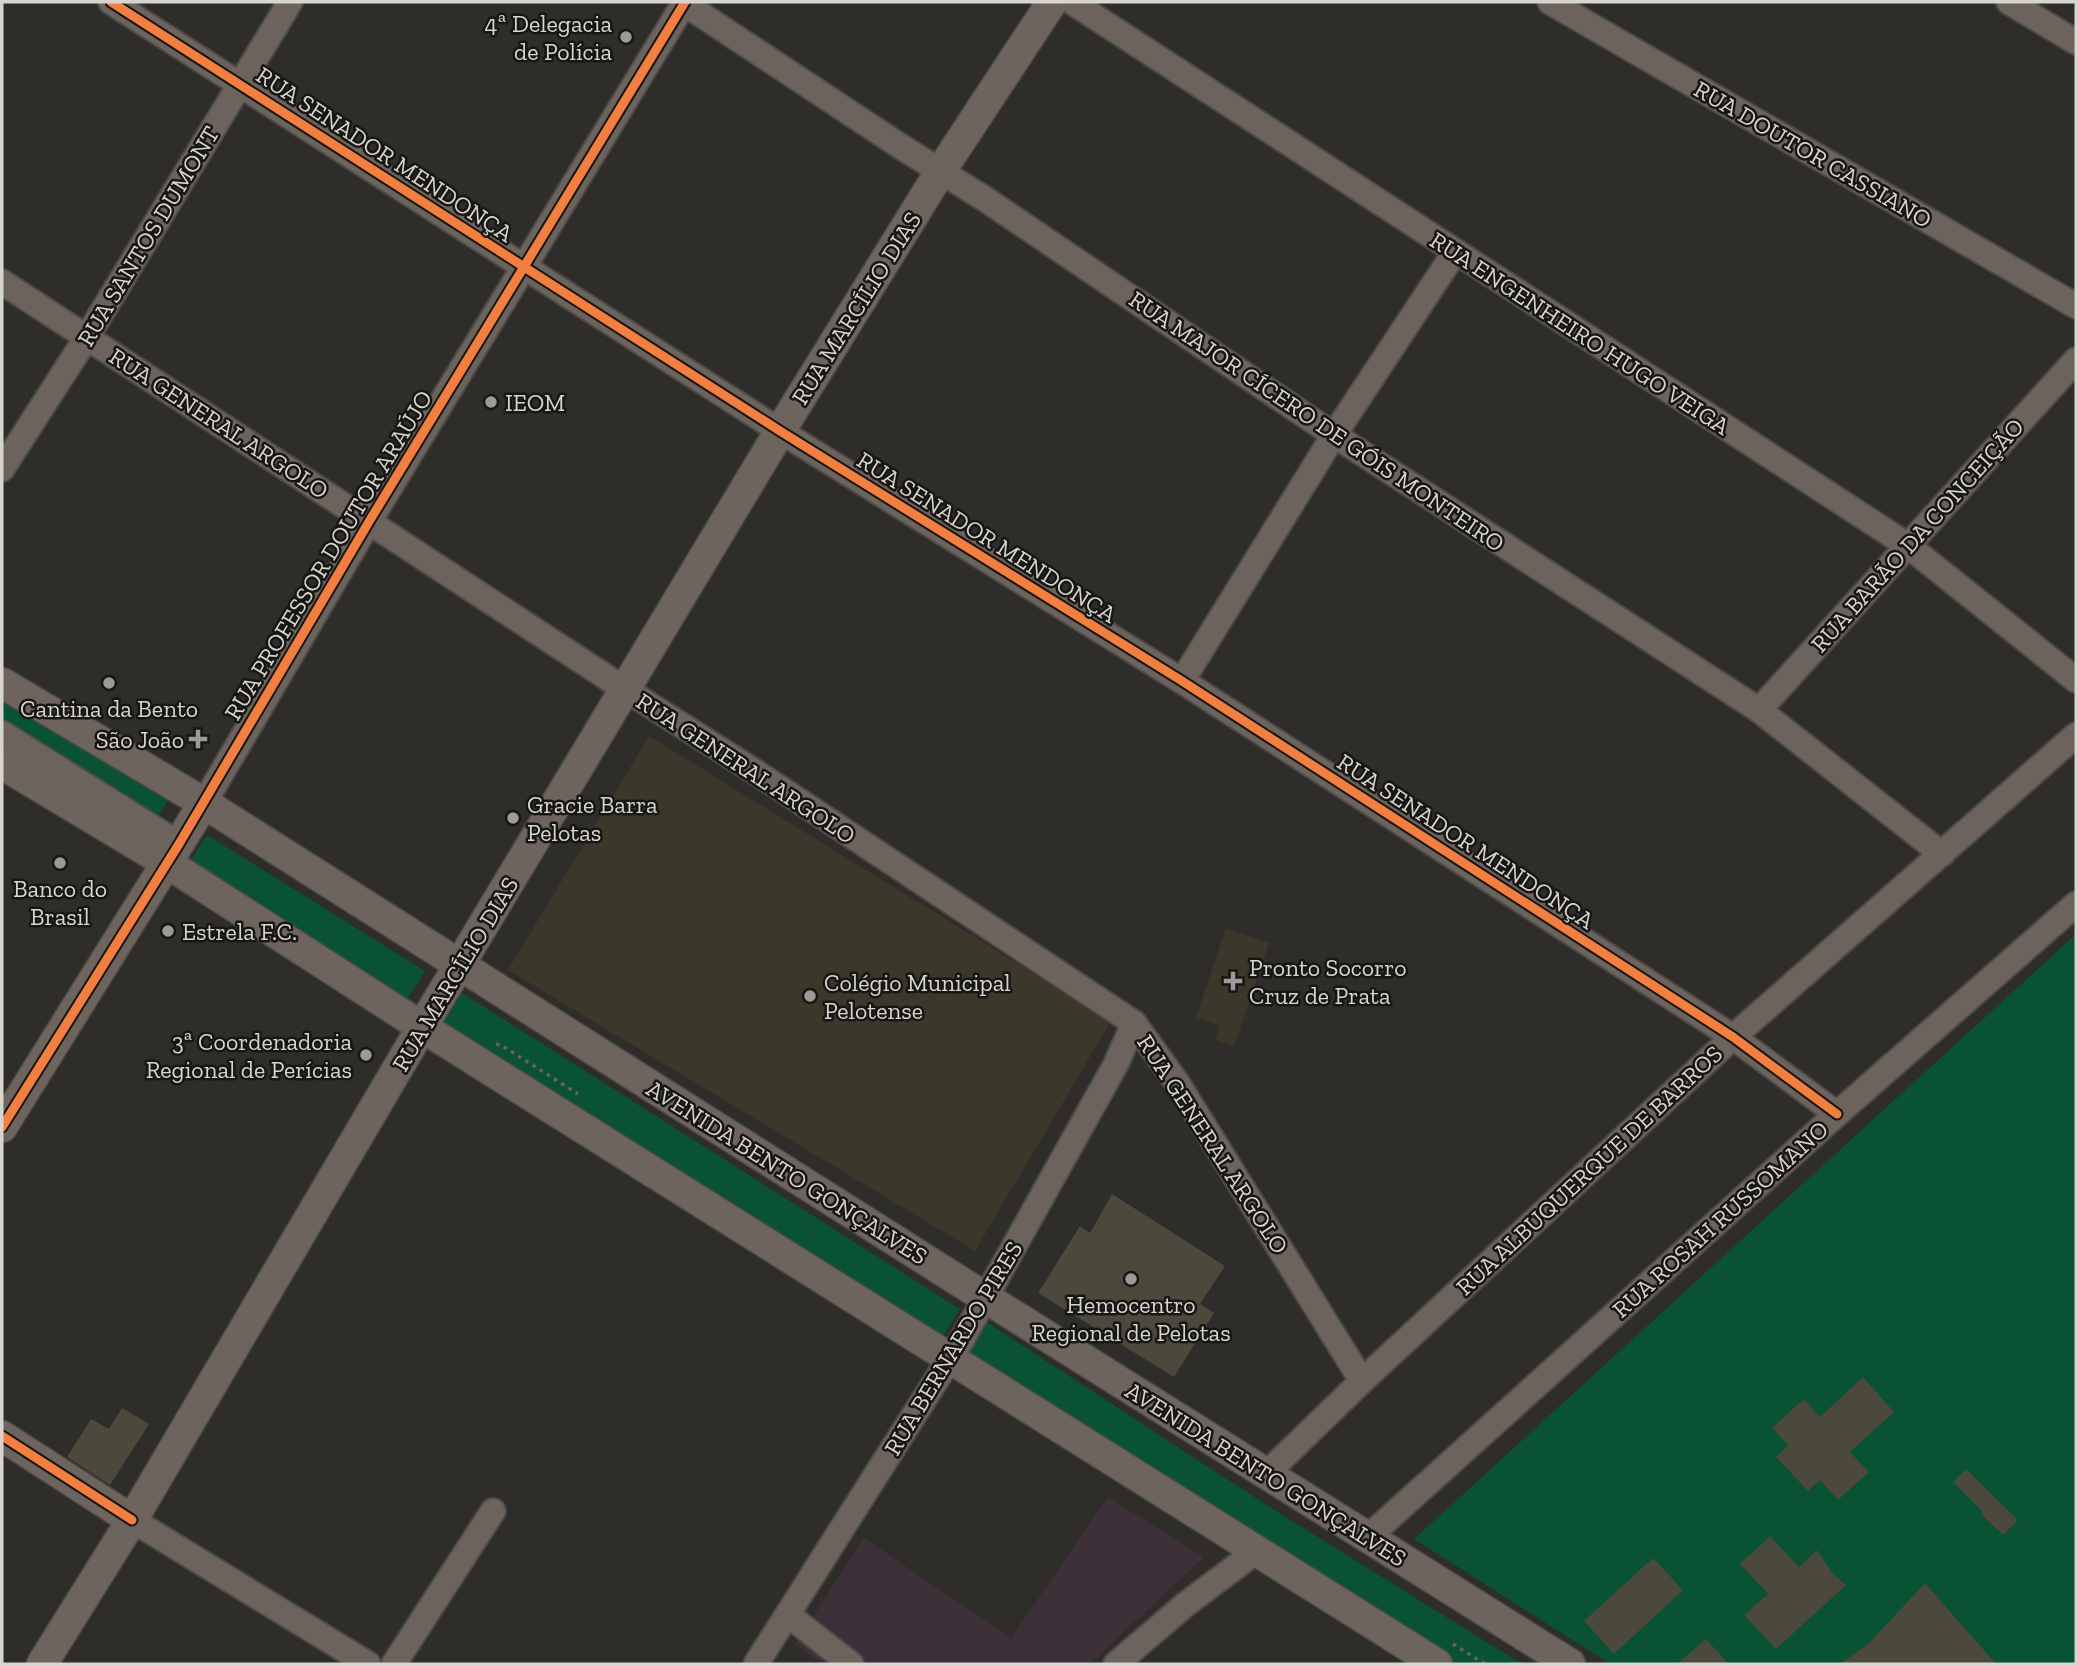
<svg xmlns="http://www.w3.org/2000/svg" width="2078" height="1666" viewBox="0 0 2078 1666" font-family="'Zilla Slab',serif">
  <rect width="100%" height="100%" fill="#2e2d29"/>
  <path fill="#3d3039" d="M 1108,1497 L 1204,1557 L 1090,1664 L 823,1664 L 795,1644 L 864,1538 L 1011,1638 Z"/>
  <g fill="#3b372a">
    <path d="M 649,736 L 1111,1021 L 975,1251 L 508,970 Z"/>
    <path d="M 1226,928 L 1269,943 L 1234,1047 L 1216,1040 L 1220,1026 L 1196,1018 Z"/>
  </g>
  <g fill="#095233">
    <path d="M 2,694 L 168,800 L 141,842 L 2,753 Z"/>
    <path d="M 207,835 L 425,971 L 404,1005 L 185,869 Z"/>
    <path d="M 2076,934 L 2076,1664 L 1610,1664 L 1414,1539 Z"/>
    <path d="M 459,991 L 960,1309 L 938,1345 L 438,1028 Z"/>
    <path d="M 985,1321 L 1268,1506 L 1522,1664 L 1443,1664 L 963,1358 Z"/>
  </g>
  <g fill="#4b483c">
    <path d="M 1112,1194 L 1225,1266 L 1200,1304 L 1214,1313 L 1174,1377 L 1038,1293 L 1080,1226 L 1090,1233 Z"/>
    <path d="M 1863,1377 L 1894,1412 L 1850,1452 L 1869,1472 L 1838,1500 L 1820,1480 L 1808,1491 L 1776,1457 L 1788,1445 L 1772,1428 L 1804,1399 L 1820,1417 Z"/>
    <path d="M 122,1408 L 149,1424 L 110,1485 L 67,1457 L 91,1419 L 109,1429 Z"/>
    <path d="M 1966,1469 L 2018,1520 L 2003,1535 L 1981,1514 L 1983,1512 L 1953,1482 Z"/>
    <path d="M 1770,1536 L 1799,1567 L 1817,1550 L 1832,1573 L 1846,1585 L 1776,1649 L 1744,1615 L 1768,1594 L 1740,1564 Z"/>
    <path d="M 1653,1558 L 1683,1590 L 1614,1654 L 1584,1621 Z"/>
    <path d="M 1925,1583 L 1996,1664 L 1840,1664 L 1868,1644 Z"/>
    <path d="M 1706,1639 L 1729,1664 L 1677,1664 Z"/>
  </g>
  <g fill="none" stroke-linecap="round" stroke-linejoin="round">
    <defs>
      <g id="minor">
        <path d="M 111,2 L 780,431 L 1182,681 L 1733,1037 L 1837,1114"/>
        <path d="M 682,2 L 900,146 L 985,199 L 1334,435 L 1759,710 L 1942,854"/>
        <path d="M 1072,2 L 1907,545 L 2076,680"/>
        <path d="M 1550,2 L 2076,306"/>
        <path d="M 2009,2 L 2076,42"/>
        <path d="M 2,282 L 626,690 L 757,773 L 1134,1023 L 1178,1084 L 1362,1381"/>
        <path d="M 2,469 L 87,337 L 290,2"/>
        <path d="M 1182,681 L 1334,435 L 1455,252"/>
        <path d="M 1759,710 L 2076,360"/>
        <path d="M 2,733 L 179,844"/>
        <path d="M 204,803 L 370,520 L 685,2"/>
        <path d="M 1266,1474 L 1362,1381 L 1733,1037 L 2076,735"/>
        <path d="M 132,1520 L 368,1664"/>
        <path d="M 1367,1538 L 1837,1114 L 2076,904"/>
        <path d="M 788,1615 L 851,1664"/>
        <path d="M 394,1664 L 493,1511"/>
        <path d="M 756,1664 L 963,1338 L 1116,1064 L 1134,1023"/>
        <path d="M 1116,1664 L 1186,1604 L 1258,1550"/>
      </g>
      <g id="major">
        <path d="M 2,683 L 204,803 L 986,1298 L 1570,1664"/>
        <path d="M 2,764 L 167,863 L 422,1027 L 1437,1664"/>
        <path d="M 2,1127 L 204,803"/>
        <path d="M 2,1436 L 132,1520"/>
        <path d="M 42,1664 L 132,1520 L 422,1027 L 780,431 L 940,172 L 1052,2"/>
      </g>
    </defs>
    <use href="#minor" stroke="#4c4a48" stroke-width="28"/>
    <use href="#major" stroke="#4c4a48" stroke-width="33"/>
    <g stroke="#69635f" stroke-width="3.5" stroke-dasharray="3.5 5" stroke-linecap="butt">
      <path d="M 496,1044 L 501,1045 L 578,1094"/>
      <path d="M 1453,1644 L 1485,1664"/>
    </g>
    <use href="#minor" stroke="#6c635d" stroke-width="24"/>
    <use href="#major" stroke="#6c645d" stroke-width="30"/>
    <defs>
      <g id="cycleway">
        <path d="M 111,2 L 780,431 L 1182,681 L 1733,1037 L 1837,1114"/>
        <path d="M 2,1127 L 179,844 L 370,520 L 685,2"/>
        <path d="M 2,1436 L 132,1520"/>
      </g>
    </defs>
    <use href="#cycleway" stroke="#181613" stroke-width="13"/>
    <use href="#cycleway" stroke="#f27e40" stroke-width="9"/>
  </g>
  <g fill="#9c9a96" stroke="#181613" stroke-width="2.5">
    <circle cx="626" cy="37" r="7"/>
    <circle cx="491" cy="402" r="7"/>
    <circle cx="109" cy="683" r="7"/>
    <path d="M194.5 728.5h7v7h7v7h-7v7h-7v-7h-7v-7h7z"/>
    <circle cx="513" cy="818" r="7"/>
    <circle cx="60" cy="863" r="7"/>
    <circle cx="168" cy="931" r="7"/>
    <path d="M1229.5 970.5h7v7h7v7h-7v7h-7v-7h-7v-7h7z"/>
    <circle cx="810" cy="996" r="7"/>
    <circle cx="366" cy="1055" r="7"/>
    <circle cx="1131" cy="1279" r="7"/>
  </g>
  <g text-anchor="middle" dominant-baseline="central" stroke-width="5" stroke-linejoin="round" paint-order="stroke">
    <g font-size="24" fill="#d7d5d0" stroke="#181613" text-anchor="start">
      <text x="612" y="23" text-anchor="end">4ª Delegacia<tspan x="612" dy="28">de Polícia</tspan></text>
      <text x="505" y="402">IEOM</text>
      <text x="109" y="708" text-anchor="middle">Cantina da Bento</text>
      <text x="184" y="739" text-anchor="end">São João</text>
      <text x="527" y="804">Gracie Barra<tspan x="527" dy="28">Pelotas</tspan></text>
      <text x="60" y="888" text-anchor="middle">Banco do<tspan x="60" dy="28">Brasil</tspan></text>
      <text x="182" y="931">Estrela F.C.</text>
      <text x="1249" y="967">Pronto Socorro<tspan x="1249" dy="28">Cruz de Prata</tspan></text>
      <text x="824" y="982">Colégio Municipal<tspan x="824" dy="28">Pelotense</tspan></text>
      <text x="352" y="1041" text-anchor="end">3ª Coordenadoria<tspan x="352" dy="28">Regional de Perícias</tspan></text>
      <text x="1131" y="1304" text-anchor="middle">Hemocentro<tspan x="1131" dy="28">Regional de Pelotas</tspan></text>
    </g>
    <g font-size="24" fill="#d7d5d0" stroke="#181613">
      <text transform="translate(385 154) rotate(33)">RUA SENADOR MENDONÇA</text>
      <text transform="translate(1813 154) rotate(30)">RUA DOUTOR CASSIANO</text>
      <text transform="translate(148 236) rotate(-59)">RUA SANTOS DUMONT</text>
      <text transform="translate(856 308) rotate(-58)">RUA MARCÍLIO DIAS</text>
      <text transform="translate(1580 333) rotate(33)">RUA ENGENHEIRO HUGO VEIGA</text>
      <text transform="translate(1317 421) rotate(34)">RUA MAJOR CÍCERO DE GÓIS MONTEIRO</text>
      <text transform="translate(219 423) rotate(33)">RUA GENERAL ARGOLO</text>
      <text transform="translate(1917 535) rotate(-48)">RUA BARÃO DA CONCEIÇÃO</text>
      <text transform="translate(987 537) rotate(32)">RUA SENADOR MENDONÇA</text>
      <text transform="translate(328 555) rotate(-59)">RUA PROFESSOR DOUTOR ARAÚJO</text>
      <text transform="translate(746 768) rotate(33)">RUA GENERAL ARGOLO</text>
      <text transform="translate(1466 841) rotate(33)">RUA SENADOR MENDONÇA</text>
      <text transform="translate(455 974) rotate(-59)">RUA MARCÍLIO DIAS</text>
      <text transform="translate(1213 1144) rotate(57)">RUA GENERAL ARGOLO</text>
      <text transform="translate(1589 1170) rotate(-43)">RUA ALBUQUERQUE DE BARROS</text>
      <text transform="translate(787 1172) rotate(32)">AVENIDA BENTO GONÇALVES</text>
      <text transform="translate(1720 1219) rotate(-42)">RUA ROSAH RUSSOMANO</text>
      <text transform="translate(953 1348) rotate(-59)">RUA BERNARDO PIRES</text>
      <text transform="translate(1266 1474) rotate(32)">AVENIDA BENTO GONÇALVES</text>
    </g>
  </g>
  <rect width="2078" height="1666" fill="none" stroke="#d7d5d0" stroke-width="7"/>
</svg>
